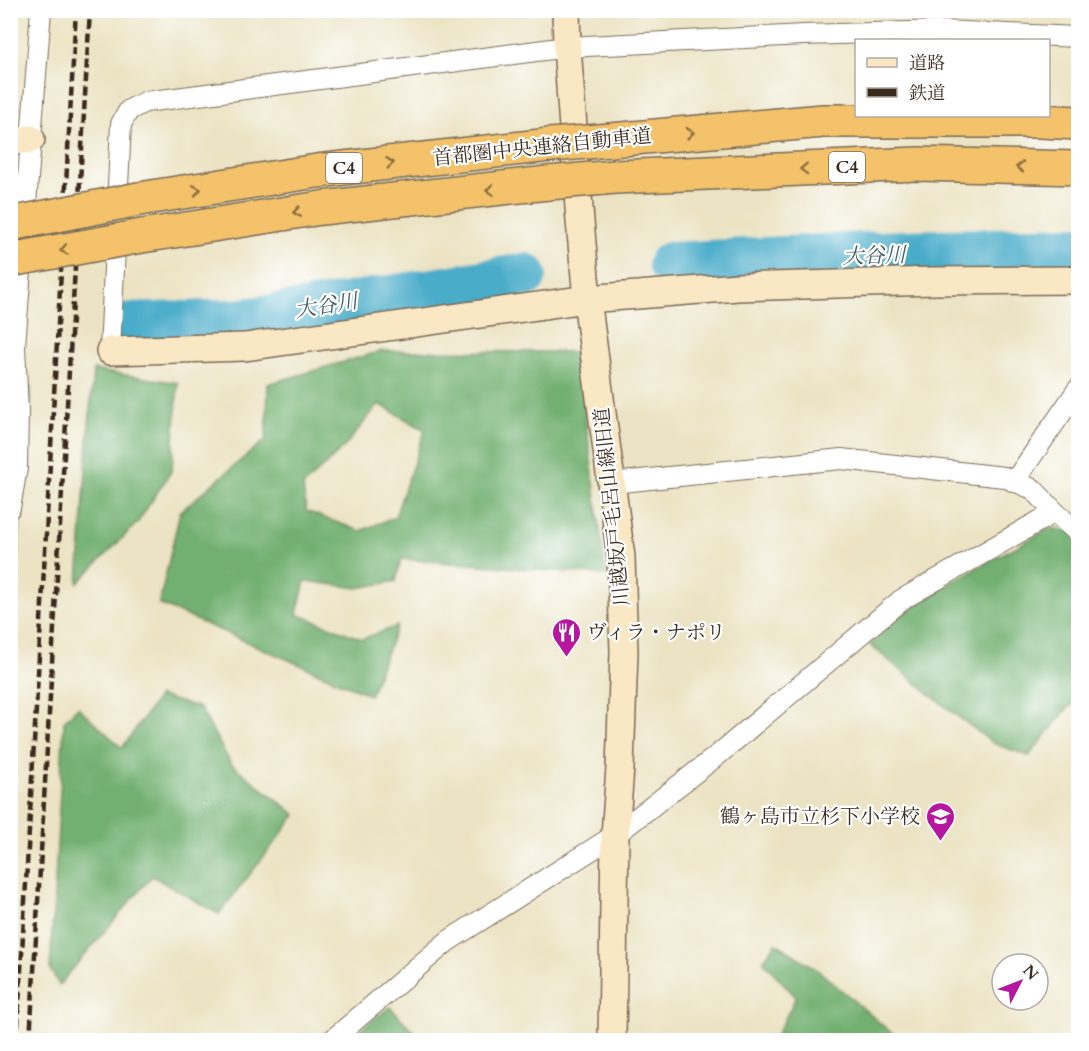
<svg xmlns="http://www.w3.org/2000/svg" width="1089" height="1051" viewBox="0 0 1089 1051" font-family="Cardo,'Noto Serif JP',serif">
  <rect width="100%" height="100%" fill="#fff"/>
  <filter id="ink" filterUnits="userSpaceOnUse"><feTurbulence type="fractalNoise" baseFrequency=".0167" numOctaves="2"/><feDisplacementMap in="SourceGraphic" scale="12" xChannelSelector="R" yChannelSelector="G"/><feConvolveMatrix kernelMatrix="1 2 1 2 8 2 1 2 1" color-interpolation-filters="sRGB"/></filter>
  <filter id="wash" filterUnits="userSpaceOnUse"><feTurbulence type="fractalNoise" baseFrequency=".008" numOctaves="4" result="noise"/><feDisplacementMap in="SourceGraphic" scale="24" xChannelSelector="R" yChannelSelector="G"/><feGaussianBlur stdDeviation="1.35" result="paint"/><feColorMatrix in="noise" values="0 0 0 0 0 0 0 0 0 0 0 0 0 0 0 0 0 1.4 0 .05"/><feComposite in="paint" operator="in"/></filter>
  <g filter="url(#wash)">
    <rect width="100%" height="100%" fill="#ebe3c3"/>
    <g fill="#72b071" stroke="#566d48" stroke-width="1.5" fill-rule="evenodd">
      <path d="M 381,351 L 577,352 L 606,575 L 401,559 L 396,581 L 358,588 L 305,581 L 297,614 L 362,639 L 397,626 L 370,695 L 159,604 L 180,512 L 266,439 L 268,384 ZM 379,404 L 425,430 L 395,517 L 360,531 L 306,511 L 303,486 L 345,446 Z"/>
      <path d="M 93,370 L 178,383 L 172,470 L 138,522 L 78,583 Z"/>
      <path d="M 19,386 L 31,386 L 11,641 L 11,430 Z"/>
      <path d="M 1050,528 L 1078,532 L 1078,701 L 1067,709 L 1029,756 L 993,743 L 943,705 L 870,645 L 902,615 L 957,579 Z"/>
      <path d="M 159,696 L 200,708 L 231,764 L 296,815 L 219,914 L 152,876 L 59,985 L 50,969 L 64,721 L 78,707 L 122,748 Z"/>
      <path d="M 776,943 L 818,970 L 900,1040 L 774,1040 L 796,997 L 763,961 Z"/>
      <path d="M 390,1007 L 422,1040 L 346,1040 Z"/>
    </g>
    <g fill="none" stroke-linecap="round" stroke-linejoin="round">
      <g stroke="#49acc9" stroke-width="44">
        <path d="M 670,264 L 900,252 L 1078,248"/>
        <path d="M 127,325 L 236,321 L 294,313 L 525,275"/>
      </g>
    </g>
  </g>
  <g filter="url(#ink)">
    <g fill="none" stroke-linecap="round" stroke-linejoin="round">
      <defs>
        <g id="street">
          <path d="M 10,346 L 15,346 L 41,10"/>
          <path d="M 110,351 L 121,124 L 129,110 L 145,102 L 567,47 L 803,35 L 943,31 L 1078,37"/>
          <path d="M 1014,482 L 1078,389"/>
          <path d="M 612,483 L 841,459 L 1004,477 L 1033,489 L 1055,512 L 1078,533"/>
          <path d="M 10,508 L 17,468 L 18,411 L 15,346"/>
          <path d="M 332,1040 L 448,941 L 615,835 L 719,754 L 901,600 L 1055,512"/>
        </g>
        <g id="secondary">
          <path d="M 566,10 L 567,47 L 580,221 L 587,299 L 621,557 L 624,652 L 620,768 L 615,835 L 612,1040"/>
          <path d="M 10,142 L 31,139"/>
          <path d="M 110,351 L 245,347 L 587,299 L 738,287 L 934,281 L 1078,280"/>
        </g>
        <g id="highway">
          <path d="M 611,140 L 823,121 L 1040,121 L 1078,123"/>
          <path d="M 615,177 L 918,164 L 1078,168"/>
          <path d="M 139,199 L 317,171 L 550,145"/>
          <path d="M 142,236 L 321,208 L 548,183"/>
        </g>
      </defs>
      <use href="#street" stroke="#796b58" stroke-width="22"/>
      <use href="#secondary" stroke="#796b58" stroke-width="30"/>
      <use href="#highway" stroke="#796b58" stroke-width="36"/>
      <use href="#street" stroke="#fff" stroke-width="20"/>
      <use href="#secondary" stroke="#fae7c3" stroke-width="27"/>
      <use href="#highway" stroke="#f3c26a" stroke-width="33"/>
      <g stroke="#3b2a1e" stroke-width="4.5" stroke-dasharray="9 4.5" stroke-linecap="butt">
        <path d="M 17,1040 L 76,10"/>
        <path d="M 30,1040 L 90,10"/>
      </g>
      <defs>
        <g id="highway-bridge">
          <path d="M 550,145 L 611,140"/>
          <path d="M 548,183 L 615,177"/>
          <path d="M 10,224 L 139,199"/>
          <path d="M 10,260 L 142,236"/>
        </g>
      </defs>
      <use href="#highway-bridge" stroke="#796b58" stroke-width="36" stroke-linecap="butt"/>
      <use href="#highway-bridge" stroke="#f3c26a" stroke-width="33"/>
    </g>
    <defs><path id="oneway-chevron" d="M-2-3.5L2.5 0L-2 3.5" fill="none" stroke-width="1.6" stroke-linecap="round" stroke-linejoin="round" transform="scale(1.5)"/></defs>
    <g stroke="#8e6e40">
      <use href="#oneway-chevron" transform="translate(690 133) rotate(-5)"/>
      <use href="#oneway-chevron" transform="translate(390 163) rotate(-6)"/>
      <use href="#oneway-chevron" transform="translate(1020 167) rotate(-179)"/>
      <use href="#oneway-chevron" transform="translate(804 169) rotate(178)"/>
      <use href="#oneway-chevron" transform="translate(197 190) rotate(-9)"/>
      <use href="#oneway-chevron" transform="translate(490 190) rotate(174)"/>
      <use href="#oneway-chevron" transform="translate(297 212) rotate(171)"/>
      <use href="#oneway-chevron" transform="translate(64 250) rotate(169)"/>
    </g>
  </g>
  <defs>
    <symbol id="restaurant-pin" viewBox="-11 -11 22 30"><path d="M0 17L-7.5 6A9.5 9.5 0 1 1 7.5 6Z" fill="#b5179e" stroke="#fff"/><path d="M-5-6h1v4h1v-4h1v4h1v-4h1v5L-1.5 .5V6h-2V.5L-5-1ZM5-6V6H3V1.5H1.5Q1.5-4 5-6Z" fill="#fff"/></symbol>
    <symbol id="school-pin" viewBox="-11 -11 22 30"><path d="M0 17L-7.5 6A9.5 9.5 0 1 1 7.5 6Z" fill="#b5179e" stroke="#fff"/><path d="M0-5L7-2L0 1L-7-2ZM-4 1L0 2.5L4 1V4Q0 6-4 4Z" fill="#fff"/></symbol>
  </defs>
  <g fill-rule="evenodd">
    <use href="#restaurant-pin" x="550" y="616" width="33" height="45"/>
    <use href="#school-pin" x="924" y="800" width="33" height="45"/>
  </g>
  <g text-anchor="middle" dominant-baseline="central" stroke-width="4.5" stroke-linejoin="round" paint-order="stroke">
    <g fill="#fff" stroke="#766a62" stroke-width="1.5">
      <rect x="829" y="152" width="36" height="30" rx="4.5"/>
      <rect x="326" y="153" width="36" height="30" rx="4.5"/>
    </g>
    <g font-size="18" font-weight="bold" fill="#3b2a1e">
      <text x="847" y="167">C4</text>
      <text x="344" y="168">C4</text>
    </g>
    <g font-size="20" fill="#3b2a1e" stroke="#fff">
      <text transform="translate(542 147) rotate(-6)">首都圏中央連絡自動車道</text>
      <text transform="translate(612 507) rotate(-96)">川越坂戸毛呂山線旧道</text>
    </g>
    <g font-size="20" fill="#3b2a1e" stroke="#fff" text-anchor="start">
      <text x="587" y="632">ヴィラ・ナポリ</text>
      <text x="920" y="816" text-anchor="end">鶴ヶ島市立杉下小学校</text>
    </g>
    <g font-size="21" font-style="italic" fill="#415e62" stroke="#fff">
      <text transform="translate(874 256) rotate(-2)">大谷川</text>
      <text transform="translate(326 306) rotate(-9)">大谷川</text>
    </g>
  </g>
  <rect width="1089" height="1051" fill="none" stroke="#fff" stroke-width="36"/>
  <rect x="855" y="39" width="195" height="78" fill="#ffffff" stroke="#b1aaa5" stroke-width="1.5"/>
  <rect x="867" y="58" width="30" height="9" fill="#fae7c3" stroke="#b1aaa5" stroke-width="1.5"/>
  <text x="909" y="69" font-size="18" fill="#3b2a1e">道路</text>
  <rect x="867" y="88" width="30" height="9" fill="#3b2a1e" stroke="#b1aaa5" stroke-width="1.5"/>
  <text x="909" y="99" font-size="18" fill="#3b2a1e">鉄道</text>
  <g transform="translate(1020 982) rotate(48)"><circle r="28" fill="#ffffff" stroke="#b1aaa5" stroke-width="1.5"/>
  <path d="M0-4.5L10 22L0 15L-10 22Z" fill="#b5179e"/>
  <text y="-9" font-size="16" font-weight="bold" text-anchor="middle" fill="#3b2a1e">N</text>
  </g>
</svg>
